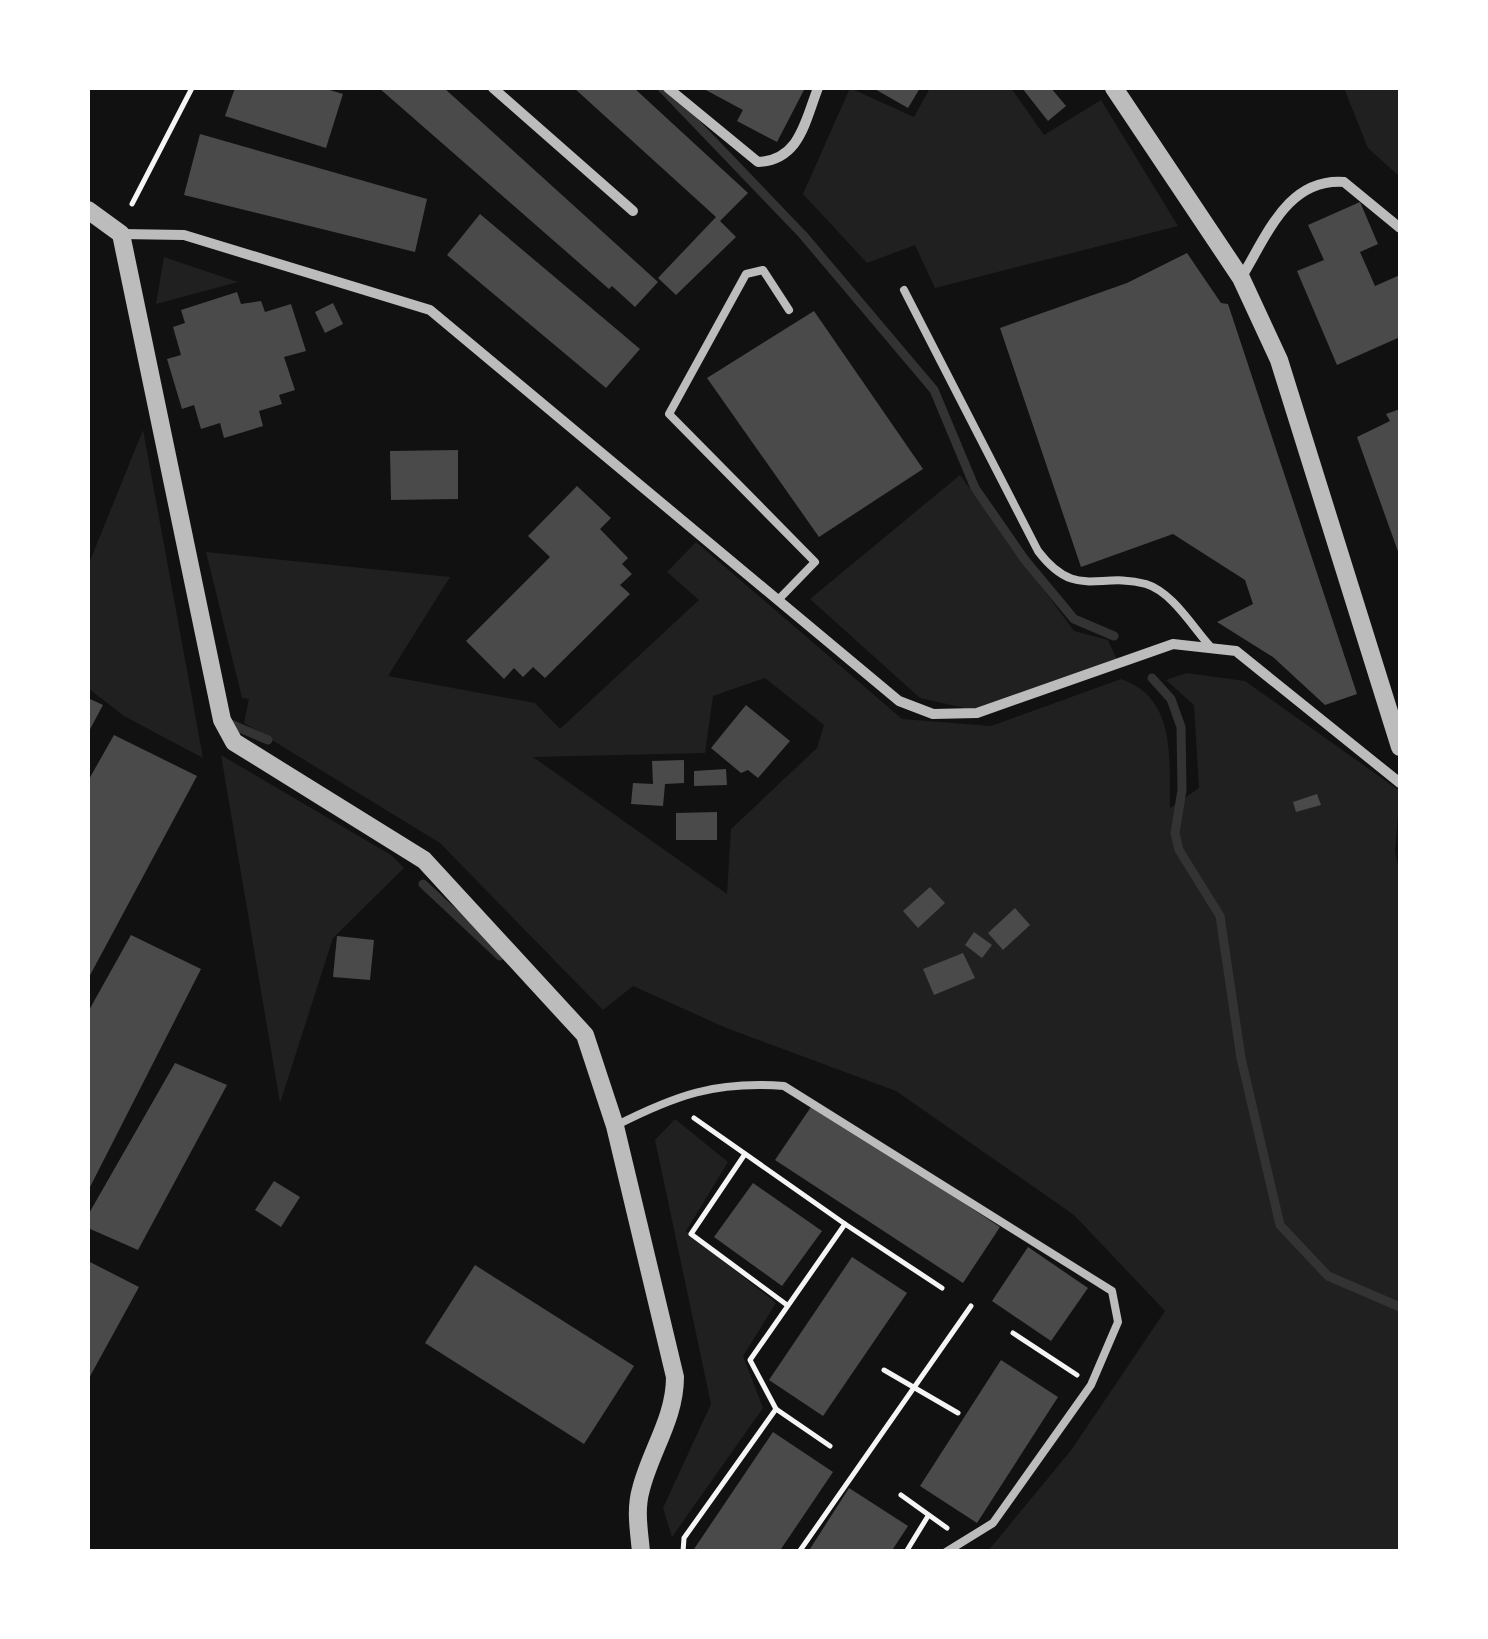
<svg xmlns="http://www.w3.org/2000/svg" width="1488" height="1639" viewBox="0 0 1488 1639" font-family="'Asap Condensed',sans-serif">
  <rect width="100%" height="100%" fill="#111"/>
  <g fill="#202020" fill-rule="evenodd">
    <path d="M 850,88 L 914,117 L 930,88 L 1011,88 L 1044,135 L 1101,100 L 1178,226 L 935,288 L 915,245 L 867,263 L 803,194 Z"/>
    <path d="M 1344,88 L 1399,88 L 1400,177 L 1368,148 Z"/>
    <path d="M 164,257 L 238,282 L 156,304 Z"/>
    <path d="M 143,430 L 203,758 L 124,716 L 88,688 L 88,566 Z"/>
    <path d="M 960,475 L 1074,631 L 1108,640 L 1117,660 L 978,711 L 920,698 L 810,599 Z"/>
    <path d="M 696,542 L 902,719 L 991,726 L 1121,679 C 1177,698 1169,760 1170,808 L 1199,788 L 1194,705 L 1166,680 L 1186,673 L 1245,681 L 1400,791 L 1395,852 L 1400,874 L 1400,1551 L 988,1551 L 1072,1449 L 1165,1311 L 1074,1215 L 896,1091 L 724,1027 L 633,986 L 603,1010 L 440,843 L 244,723 L 249,699 L 242,698 L 206,552 L 450,577 L 388,676 L 535,703 L 560,729 L 699,600 L 667,572 ZM 765,678 L 824,725 L 817,748 L 731,829 L 727,894 L 533,757 L 705,753 L 713,696 Z"/>
    <path d="M 221,755 L 391,855 L 404,868 L 333,938 L 280,1103 Z"/>
    <path d="M 675,1119 L 728,1162 L 686,1231 L 776,1303 L 743,1356 L 763,1408 L 672,1537 L 663,1508 L 711,1404 L 655,1140 Z"/>
  </g>
  <g fill="none" stroke-linecap="round" stroke-linejoin="round">
    <g stroke="#333" stroke-width="9">
      <path d="M 662,88 L 803,235 L 934,390 L 975,488 L 1025,560 L 1074,619 L 1114,636"/>
      <path d="M 1152,678 L 1171,699 L 1181,727 L 1182,790 L 1175,833 L 1179,850 L 1220,916 L 1241,1058 L 1280,1225 L 1328,1276 L 1400,1307"/>
      <path d="M 228,723 L 268,740"/>
      <path d="M 423,884 L 500,956"/>
    </g>
  </g>
  <g fill="#4a4a4a">
    <path d="M 235,88 L 323,88 L 343,94 L 326,148 L 225,116 Z"/>
    <path d="M 379,88 L 444,88 L 658,282 L 635,307 L 612,286 L 609,289 Z"/>
    <path d="M 574,88 L 634,88 L 748,193 L 720,221 L 736,237 L 676,295 L 658,278 L 716,217 Z"/>
    <path d="M 702,88 L 805,88 L 777,142 L 737,121 L 743,110 Z"/>
    <path d="M 873,88 L 920,88 L 908,108 Z"/>
    <path d="M 1022,88 L 1051,88 L 1066,106 L 1048,121 Z"/>
    <path d="M 200,134 L 427,199 L 415,252 L 184,195 Z"/>
    <path d="M 1360,202 L 1378,244 L 1360,252 L 1375,286 L 1400,275 L 1400,337 L 1337,365 L 1297,271 L 1324,260 L 1308,225 Z"/>
    <path d="M 480,214 L 640,349 L 606,388 L 447,255 Z"/>
    <path d="M 1187,253 L 1221,303 L 1228,304 L 1357,694 L 1325,705 L 1273,657 L 1217,622 L 1253,604 L 1245,580 L 1173,534 L 1081,567 L 1000,328 L 1127,283 Z"/>
    <path d="M 237,292 L 241,304 L 261,301 L 265,312 L 291,304 L 306,351 L 284,357 L 295,390 L 279,395 L 282,404 L 259,411 L 263,426 L 224,438 L 220,423 L 201,429 L 194,405 L 182,409 L 167,359 L 181,355 L 173,327 L 185,323 L 181,310 Z"/>
    <path d="M 333,303 L 343,324 L 325,333 L 315,312 Z"/>
    <path d="M 814,311 L 923,469 L 819,537 L 707,378 Z"/>
    <path d="M 1400,409 L 1400,557 L 1357,437 L 1390,421 L 1386,414 Z"/>
    <path d="M 458,450 L 458,499 L 391,500 L 390,451 Z"/>
    <path d="M 577,486 L 611,518 L 600,529 L 628,558 L 622,564 L 632,574 L 620,585 L 630,594 L 545,678 L 533,667 L 523,677 L 514,668 L 504,679 L 466,641 L 550,557 L 528,536 Z"/>
    <path d="M 88,698 L 103,705 L 88,733 Z"/>
    <path d="M 746,705 L 790,741 L 758,778 L 748,770 L 741,773 L 711,748 Z"/>
    <path d="M 114,735 L 197,776 L 88,979 L 88,781 Z"/>
    <path d="M 684,760 L 684,783 L 665,784 L 663,806 L 631,804 L 633,783 L 653,784 L 652,761 Z"/>
    <path d="M 726,769 L 727,785 L 694,786 L 694,771 Z"/>
    <path d="M 1317,794 L 1321,805 L 1296,812 L 1293,802 Z"/>
    <path d="M 717,812 L 717,840 L 676,840 L 676,813 Z"/>
    <path d="M 930,887 L 945,903 L 918,928 L 903,911 Z"/>
    <path d="M 1015,908 L 1030,925 L 1003,950 L 988,933 Z"/>
    <path d="M 974,932 L 992,945 L 982,958 L 965,945 Z"/>
    <path d="M 131,935 L 201,969 L 88,1191 L 88,1012 Z"/>
    <path d="M 337,936 L 374,940 L 370,980 L 333,977 Z"/>
    <path d="M 963,953 L 975,978 L 934,995 L 923,969 Z"/>
    <path d="M 175,1063 L 227,1085 L 138,1250 L 88,1228 L 88,1215 Z"/>
    <path d="M 813,1104 L 1000,1227 L 963,1283 L 775,1160 Z"/>
    <path d="M 274,1181 L 300,1197 L 281,1227 L 255,1210 Z"/>
    <path d="M 753,1183 L 822,1231 L 782,1286 L 714,1237 Z"/>
    <path d="M 1028,1247 L 1088,1288 L 1051,1341 L 992,1301 Z"/>
    <path d="M 852,1257 L 907,1293 L 823,1416 L 769,1380 Z"/>
    <path d="M 88,1261 L 139,1287 L 88,1380 Z"/>
    <path d="M 475,1265 L 634,1366 L 584,1444 L 425,1343 Z"/>
    <path d="M 1001,1360 L 1058,1397 L 977,1523 L 920,1486 Z"/>
    <path d="M 773,1432 L 833,1472 L 779,1552 L 692,1552 Z"/>
    <path d="M 849,1488 L 908,1526 L 891,1552 L 808,1552 Z"/>
  </g>
  <g fill="none" stroke-linecap="round" stroke-linejoin="round">
    <g stroke="#f5f5f5" stroke-width="5">
      <path d="M 132,204 L 192,88"/>
      <path d="M 694,1118 L 845,1224"/>
      <path d="M 745,1154 L 691,1234 L 787,1305"/>
      <path d="M 1013,1333 L 1077,1375"/>
      <path d="M 884,1370 L 958,1413"/>
      <path d="M 776,1409 L 830,1446"/>
      <path d="M 901,1495 L 947,1528"/>
      <path d="M 683,1552 L 684,1538 L 776,1409 L 750,1360 L 845,1224 L 942,1288"/>
      <path d="M 799,1552 L 971,1306"/>
      <path d="M 906,1552 L 928,1516"/>
    </g>
    <g stroke="#bcbcbc" stroke-width="8">
      <path d="M 904,290 L 1038,551 C 1076,601 1098,571 1146,584 C 1172,592 1192,626 1209,645"/>
      <path d="M 779,599 L 815,562 L 669,414 L 746,274 L 763,270 L 789,310"/>
      <path d="M 615,1126 C 676,1095 715,1081 784,1086 L 1112,1291 L 1118,1322 L 1091,1385 L 993,1523 L 946,1552"/>
    </g>
    <g stroke="#bcbcbc" stroke-width="10">
      <path d="M 493,88 L 633,211"/>
      <path d="M 668,88 L 758,162 C 800,160 805,121 818,88"/>
      <path d="M 121,234 L 184,235 L 430,310 L 899,701 L 933,714 L 977,713 L 1173,644 L 1236,651 L 1400,783"/>
      <path d="M 1241,278 C 1267,236 1287,178 1344,182 L 1400,228"/>
    </g>
    <g stroke="#bcbcbc" stroke-width="18">
      <path d="M 1114,88 L 1241,278 L 1279,360 L 1400,747"/>
      <path d="M 88,210 L 121,234 L 222,720 L 234,742 L 424,860 L 585,1035 L 615,1126 L 675,1377 C 675,1418 651,1450 641,1489 C 635,1510 639,1530 641,1552"/>
    </g>
  </g>
  <rect width="1488" height="1639" fill="none" stroke="#ffffff" stroke-width="180"/>
</svg>
